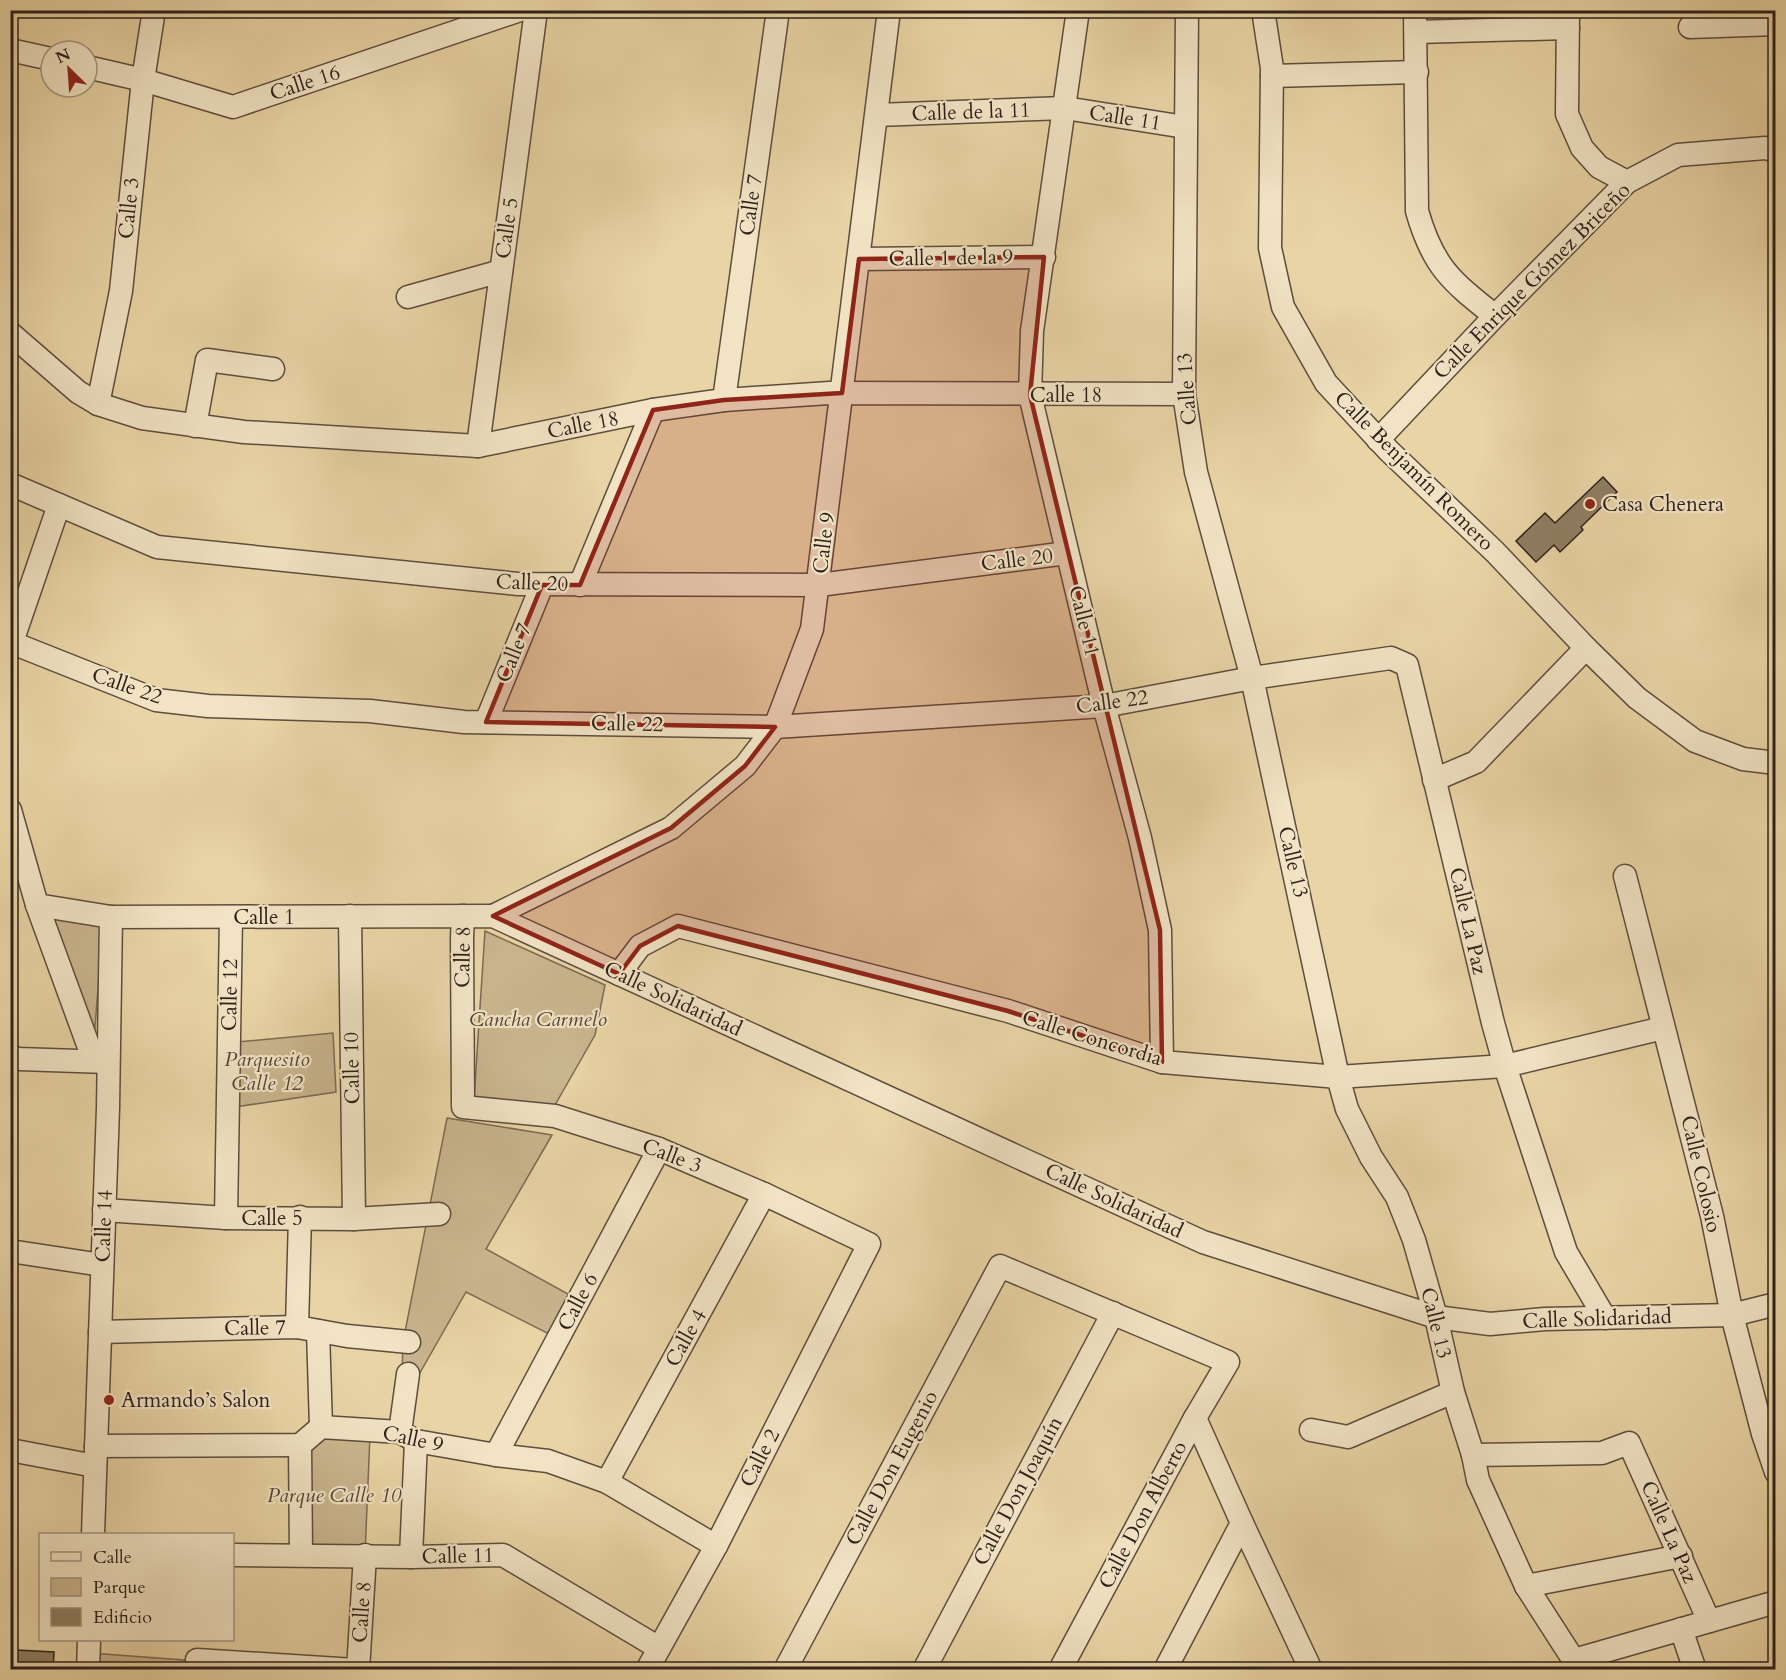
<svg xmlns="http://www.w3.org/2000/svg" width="1786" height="1680" viewBox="0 0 1786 1680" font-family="Cardo,serif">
  <rect width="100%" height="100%" fill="#e9d4a5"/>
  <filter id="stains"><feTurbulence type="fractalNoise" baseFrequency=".00333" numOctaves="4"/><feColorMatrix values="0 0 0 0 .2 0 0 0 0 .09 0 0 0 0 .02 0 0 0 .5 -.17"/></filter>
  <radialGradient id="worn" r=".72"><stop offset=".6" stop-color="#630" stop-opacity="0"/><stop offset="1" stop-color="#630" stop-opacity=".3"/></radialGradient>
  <g fill="#c9b58e" stroke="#7c6a54" stroke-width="1.5">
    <path d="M 47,915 L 103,926 L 94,1039 Z"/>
    <path d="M 485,931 L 605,985 L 595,1035 L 555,1105 L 474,1099 Z"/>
    <path d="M 333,1033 L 336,1092 L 235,1107 L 237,1042 Z"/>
    <path d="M 447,1118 L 552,1135 L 486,1249 L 579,1300 L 559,1339 L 466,1292 L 401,1406 L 403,1342 Z"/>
    <path d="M 302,1435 L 370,1435 L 365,1555 L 301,1555 Z"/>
    <path d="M 90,1653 L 197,1661 L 196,1669 L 89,1670 Z"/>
  </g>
  <g fill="#8f7e63" stroke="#2e201b" stroke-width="1.5">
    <path d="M 1603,477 L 1617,492 L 1581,527 L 1583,530 L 1560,552 L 1554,545 L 1536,562 L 1516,541 L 1545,513 L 1555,523 Z"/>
    <path d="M 16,1650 L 54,1652 L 53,1670 L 15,1670 Z"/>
  </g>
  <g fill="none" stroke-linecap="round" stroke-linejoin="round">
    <defs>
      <g id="minor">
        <path d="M 1078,10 L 1032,331 L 1030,395 L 1104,706 L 1140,838 L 1160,930 L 1162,1062"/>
        <path d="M 1187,10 L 1184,394 L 1196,472 L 1252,678 L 1338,1077 L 1347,1109 L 1371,1157 L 1397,1197 L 1414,1240 L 1436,1317 L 1453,1392 L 1473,1455 L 1478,1480 L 1526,1586 L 1580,1670"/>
        <path d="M 1263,10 L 1272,68 L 1270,248 L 1283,307 L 1326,383 L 1389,451 L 1495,552 L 1586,648 L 1637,698 L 1695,741 L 1743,759 L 1776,763"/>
        <path d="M 1415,10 L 1417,211 C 1433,267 1451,281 1495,316"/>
        <path d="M 1568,10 L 1567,114 L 1582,148 L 1599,167 L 1627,182"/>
        <path d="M 1690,27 L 1776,24"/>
        <path d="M 1416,32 L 1568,28"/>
        <path d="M 10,50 L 51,59"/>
        <path d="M 87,67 L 143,80 L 233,107 L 520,10"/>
        <path d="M 1272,76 L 1417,72"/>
        <path d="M 877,115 L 1065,108 L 1185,127"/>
        <path d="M 859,259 L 1044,257"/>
        <path d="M 408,297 L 501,271"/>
        <path d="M 10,333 L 78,392 L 98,404 L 142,418 L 244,432 L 478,446 L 653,410 L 724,400 L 829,393 L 1184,394"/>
        <path d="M 724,400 L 778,10"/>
        <path d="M 98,404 L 121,291 L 143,80 L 154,10"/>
        <path d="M 195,426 L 207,360 L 273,369"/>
        <path d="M 1378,440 L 1495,316 L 1627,182 L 1678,155 L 1765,148 L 1776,151"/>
        <path d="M 478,446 L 536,10"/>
        <path d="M 10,484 L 157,547 L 518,584 L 819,585 L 1067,553"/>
        <path d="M 580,585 L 653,410"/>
        <path d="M 10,642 L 156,700 L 208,706 L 370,711 L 464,722 L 775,727 L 1104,706 L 1252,678 L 1391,658 L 1407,665 L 1493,1023 L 1505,1066 L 1566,1252 L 1605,1318"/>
        <path d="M 12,642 L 59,505"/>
        <path d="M 486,722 L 542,585"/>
        <path d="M 1434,780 L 1476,762 L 1586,648"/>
        <path d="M 10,810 L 37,905 L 94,1061"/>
        <path d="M 1625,876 L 1712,1216 L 1732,1315 L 1763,1434 L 1776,1472"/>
        <path d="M 37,905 L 111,917 L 493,916 L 1203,1242 L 1436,1317 L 1490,1324 L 1545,1319 L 1732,1315 L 1776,1304"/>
        <path d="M 350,916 L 354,1219"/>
        <path d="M 463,916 L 462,938 L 463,1107 L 555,1116 L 659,1149 L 764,1194 L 869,1244 L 716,1546 L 647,1670"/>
        <path d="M 493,916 L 671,828 L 745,766 L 775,727 L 812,629 L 889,10"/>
        <path d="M 619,974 L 640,946 L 678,926 L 1008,1011 L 1162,1062 L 1338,1077 L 1505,1066 L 1663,1028"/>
        <path d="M 10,1057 L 19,1059 L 107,1062"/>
        <path d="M 104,1210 L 226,1218 L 354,1219 L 439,1214"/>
        <path d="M 226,1218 L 231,917"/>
        <path d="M 10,1251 L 102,1265"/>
        <path d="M 297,1327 L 300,1217"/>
        <path d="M 318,1331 L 321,1427"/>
        <path d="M 100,1332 L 297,1327 L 347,1336 L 409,1342"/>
        <path d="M 1195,1418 L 1242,1523 L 1311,1670"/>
        <path d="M 1311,1430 L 1348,1437 L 1453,1392"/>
        <path d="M 400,1432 L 408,1374"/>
        <path d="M 300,1445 L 301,1555"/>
        <path d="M 96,1446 L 300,1445 L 321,1427 L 400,1432 L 416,1441 L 496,1455 L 548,1461 L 607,1482 L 716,1546"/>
        <path d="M 10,1450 L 95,1466"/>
        <path d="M 496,1455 L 659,1149"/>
        <path d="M 1473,1455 L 1602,1453 L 1629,1443 L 1709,1621"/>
        <path d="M 607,1482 L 764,1194"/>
        <path d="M 93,1534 L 108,1108 L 111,917"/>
        <path d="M 232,1555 L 411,1557 L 503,1555 L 659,1648"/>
        <path d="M 411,1557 L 416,1441"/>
        <path d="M 1526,1586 L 1681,1556"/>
        <path d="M 1681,1629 L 1695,1670"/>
        <path d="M 197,1660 L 355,1670"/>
        <path d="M 1574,1660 L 1776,1602"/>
        <path d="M 88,1670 L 89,1640"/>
        <path d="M 358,1670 L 365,1555"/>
        <path d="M 785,1670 L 1000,1266 L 1228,1362 L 1195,1418 L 1060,1670"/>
        <path d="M 924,1670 L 1113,1313"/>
        <path d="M 1165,1670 L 1242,1523"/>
      </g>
    </defs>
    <use href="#minor" stroke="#5d4d3e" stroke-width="25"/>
    <use href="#minor" stroke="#f1e3c4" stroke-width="22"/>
  </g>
  <path fill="#8f2418" fill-opacity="0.2" stroke="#8f2418" stroke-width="4.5" stroke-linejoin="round" d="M 1044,257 L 1030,395 L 1160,930 L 1162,1062 L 1008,1011 L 678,926 L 640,946 L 619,974 L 493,916 L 671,828 L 745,766 L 775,727 L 486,722 L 542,585 L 580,585 L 653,410 L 724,400 L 842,393 L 859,259 Z"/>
  <g fill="#8f2418" stroke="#f1e3c4" stroke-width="2">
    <circle cx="1590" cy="504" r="6"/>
    <circle cx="109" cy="1400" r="6"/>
  </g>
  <g text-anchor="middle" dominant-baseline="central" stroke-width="4.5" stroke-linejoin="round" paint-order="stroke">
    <g font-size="21" fill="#2e201b" stroke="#f1e3c4">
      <text transform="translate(305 83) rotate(-18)">Calle 16</text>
      <text transform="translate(971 112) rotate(-2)">Calle de la 11</text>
      <text transform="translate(1125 118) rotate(9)">Calle 11</text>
      <text transform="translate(751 205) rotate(-82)">Calle 7</text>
      <text transform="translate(129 208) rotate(-84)">Calle 3</text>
      <text transform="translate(507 228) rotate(-82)">Calle 5</text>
      <text transform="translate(951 258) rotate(-1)">Calle 1 de la 9</text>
      <text transform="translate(1532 281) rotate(-45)">Calle Enrique Gómez Briceño</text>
      <text transform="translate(1187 389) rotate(-94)">Calle 13</text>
      <text x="1066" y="395">Calle 18</text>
      <text transform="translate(583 425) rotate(-11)">Calle 18</text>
      <text transform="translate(1414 471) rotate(45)">Calle Benjamín Romero</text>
      <text transform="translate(824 543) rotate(-83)">Calle 9</text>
      <text transform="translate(1017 560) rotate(-7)">Calle 20</text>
      <text transform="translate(532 583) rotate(2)">Calle 20</text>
      <text transform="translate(1084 621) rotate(76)">Calle 11</text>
      <text transform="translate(514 653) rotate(-68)">Calle 7</text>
      <text transform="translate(127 686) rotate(19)">Calle 22</text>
      <text transform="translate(1112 702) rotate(-8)">Calle 22</text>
      <text transform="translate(627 724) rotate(1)">Calle 22</text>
      <text transform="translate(1293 862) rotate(77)">Calle 13</text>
      <text x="264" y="917">Calle 1</text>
      <text transform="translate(1468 921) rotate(77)">Calle La Paz</text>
      <text transform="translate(463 957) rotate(-89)">Calle 8</text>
      <text transform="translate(230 995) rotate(-89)">Calle 12</text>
      <text transform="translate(673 999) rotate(25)">Calle Solidaridad</text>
      <text transform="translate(1092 1038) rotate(17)">Calle Concordia</text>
      <text transform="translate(352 1068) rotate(-91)">Calle 10</text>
      <text transform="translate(672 1156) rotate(21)">Calle 3</text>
      <text transform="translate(1701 1174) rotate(77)">Calle Colosio</text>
      <text transform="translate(1114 1201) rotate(25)">Calle Solidaridad</text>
      <text x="272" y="1218">Calle 5</text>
      <text transform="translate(104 1226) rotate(-88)">Calle 14</text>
      <text transform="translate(578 1302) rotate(-62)">Calle 6</text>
      <text transform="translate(1597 1319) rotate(-2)">Calle Solidaridad</text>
      <text transform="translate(1436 1323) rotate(76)">Calle 13</text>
      <text transform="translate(255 1328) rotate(-1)">Calle 7</text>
      <text transform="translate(686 1338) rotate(-61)">Calle 4</text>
      <text transform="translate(413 1439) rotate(12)">Calle 9</text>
      <text transform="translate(760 1458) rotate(-63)">Calle 2</text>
      <text transform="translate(892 1468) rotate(-62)">Calle Don Eugenio</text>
      <text transform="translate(1018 1491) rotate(-62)">Calle Don Joaquín</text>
      <text transform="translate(1143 1515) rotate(-62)">Calle Don Alberto</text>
      <text transform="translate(1669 1532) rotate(66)">Calle La Paz</text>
      <text transform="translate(458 1556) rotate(-1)">Calle 11</text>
      <text transform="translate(362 1612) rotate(-86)">Calle 8</text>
    </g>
    <g font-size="21" fill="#2e201b" stroke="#f1e3c4" text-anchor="start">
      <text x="1602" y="504">Casa Chenera</text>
      <text x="121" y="1400">Armando’s Salon</text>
    </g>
    <g font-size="21" font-style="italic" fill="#554538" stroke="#f1e3c4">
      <text x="538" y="1019">Cancha Carmelo</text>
      <text x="267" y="1059">Parquesito<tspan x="267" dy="24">Calle 12</tspan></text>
      <text x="334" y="1495">Parque Calle 10</text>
    </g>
  </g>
  <rect width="1786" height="1680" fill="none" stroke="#e9d4a5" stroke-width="36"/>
  <rect x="12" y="12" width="1762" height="1656" fill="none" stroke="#2e201b" stroke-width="3"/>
  <rect x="18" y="18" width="1750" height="1644" fill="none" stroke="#2e201b" stroke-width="1.5"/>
  <rect x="39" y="1533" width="195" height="108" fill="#f1e3c4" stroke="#a39580" stroke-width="1.5"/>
  <rect x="51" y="1552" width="30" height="9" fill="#f1e3c4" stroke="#a39580" stroke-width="1.5"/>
  <text x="93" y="1563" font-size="18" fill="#2e201b">Calle</text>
  <rect x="51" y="1578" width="30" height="18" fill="#c9b58e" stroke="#a39580" stroke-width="1.5"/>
  <text x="93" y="1593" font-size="18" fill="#2e201b">Parque</text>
  <rect x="51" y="1608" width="30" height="18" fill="#8f7e63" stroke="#a39580" stroke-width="1.5"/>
  <text x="93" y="1623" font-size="18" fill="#2e201b">Edificio</text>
  <g transform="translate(69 69) rotate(335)"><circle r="28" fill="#f1e3c4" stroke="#a39580" stroke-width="1.5"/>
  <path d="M0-4.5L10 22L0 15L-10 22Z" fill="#8f2418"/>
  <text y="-9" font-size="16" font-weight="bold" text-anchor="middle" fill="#2e201b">N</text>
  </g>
  <rect width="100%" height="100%" filter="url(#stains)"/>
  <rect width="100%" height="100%" fill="url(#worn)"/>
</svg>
